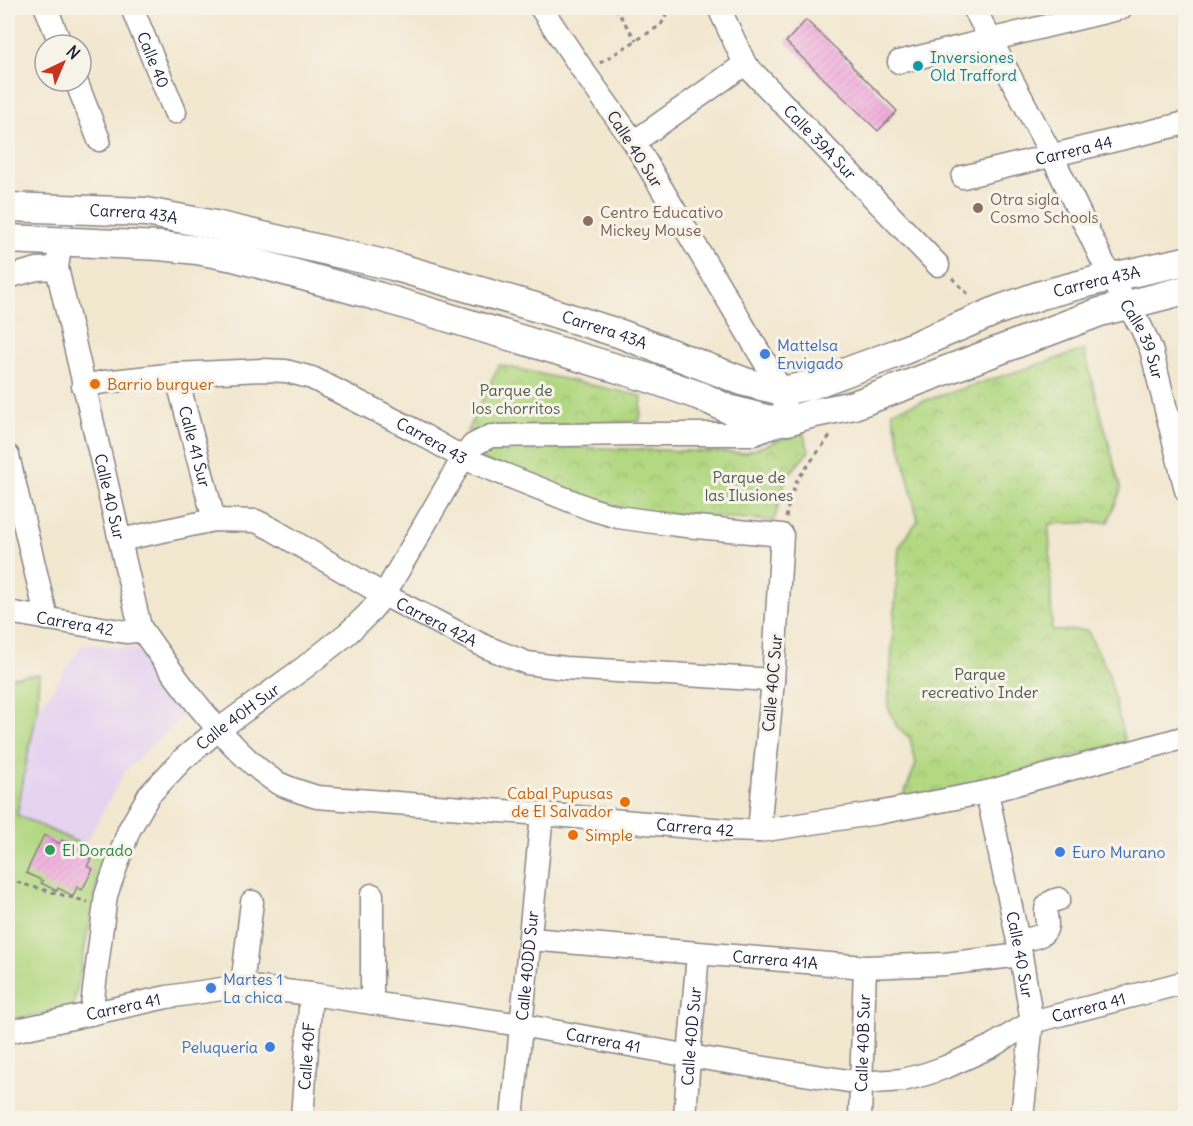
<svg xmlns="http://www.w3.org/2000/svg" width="1193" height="1126" viewBox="0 0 1193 1126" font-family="Delius,sans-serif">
  <defs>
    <pattern id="park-crowns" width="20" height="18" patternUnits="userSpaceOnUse" patternTransform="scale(1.5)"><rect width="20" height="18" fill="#b2d882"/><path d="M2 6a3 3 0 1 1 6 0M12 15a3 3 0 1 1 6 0" fill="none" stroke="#99b971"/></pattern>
    <pattern id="building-hatch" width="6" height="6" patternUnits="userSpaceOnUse" patternTransform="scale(1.5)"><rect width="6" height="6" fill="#f0a8dc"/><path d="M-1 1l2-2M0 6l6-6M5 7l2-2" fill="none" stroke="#ce90be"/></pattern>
  </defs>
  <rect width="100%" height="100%" fill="#f7f3e8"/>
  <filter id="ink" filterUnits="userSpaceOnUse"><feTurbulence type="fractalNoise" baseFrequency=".0167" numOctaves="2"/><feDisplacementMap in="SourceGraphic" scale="12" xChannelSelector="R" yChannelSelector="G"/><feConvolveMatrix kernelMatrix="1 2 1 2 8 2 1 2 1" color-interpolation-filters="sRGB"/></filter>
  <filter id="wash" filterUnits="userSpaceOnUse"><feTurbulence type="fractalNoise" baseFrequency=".008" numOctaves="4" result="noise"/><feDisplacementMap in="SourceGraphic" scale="24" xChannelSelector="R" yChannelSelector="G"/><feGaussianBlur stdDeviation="1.35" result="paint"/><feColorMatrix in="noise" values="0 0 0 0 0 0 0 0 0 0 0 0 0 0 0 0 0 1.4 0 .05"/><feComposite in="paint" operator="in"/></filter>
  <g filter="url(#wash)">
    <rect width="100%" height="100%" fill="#f2e7cf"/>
    <path fill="#e5d3f0" d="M 83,644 L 138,649 L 186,713 L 125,771 L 84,846 L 17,816 L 27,759 L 37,712 Z"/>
    <g fill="url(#park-crowns)" stroke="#6a7d5e" stroke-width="1.5">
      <path d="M 1084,350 L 1121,490 L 1108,522 L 1049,524 L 1052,631 L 1087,630 L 1108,672 L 1125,742 L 1014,773 L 901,802 L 916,764 L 910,738 L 897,727 L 888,707 L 899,547 L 918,520 L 892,411 Z"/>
      <path d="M 499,365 L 642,396 L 640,421 L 467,431 Z"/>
      <path d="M 803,432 L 809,451 L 786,478 L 774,521 L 629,511 L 481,460 L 487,444 L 744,453 Z"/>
    </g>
    <path fill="#b2d882" stroke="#6a7d5e" stroke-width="1.5" d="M 39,674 L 37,712 L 27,759 L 17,815 L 103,854 L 73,1008 L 8,1020 L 8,676 L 9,677 Z"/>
    <g id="blocks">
      <g fill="url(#building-hatch)">
        <path d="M 806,20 L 852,64 L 851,65 L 897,111 L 878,131 L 786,42 Z"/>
        <path d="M 44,835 L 60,844 L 62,840 L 78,848 L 76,851 L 91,859 L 87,866 L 93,869 L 82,890 L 77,887 L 73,896 L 58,888 L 57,891 L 41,883 L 43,881 L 26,873 Z"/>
      </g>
    </g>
  </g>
  <g filter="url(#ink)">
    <use href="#blocks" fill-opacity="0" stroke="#8a8485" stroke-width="1.5"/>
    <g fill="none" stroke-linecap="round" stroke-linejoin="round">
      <defs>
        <g id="minor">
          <path d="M 46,8 L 61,45"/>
          <path id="s1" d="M 132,8 L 175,112"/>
          <path id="s2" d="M 719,8 L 745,64 L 938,265"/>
          <path id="s3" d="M 974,8 L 1052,156 L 1104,264 L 1127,305 L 1141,327 L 1151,349 L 1186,490"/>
          <path d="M 899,62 L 1121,8"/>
          <path d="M 76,81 L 99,140"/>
          <path d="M 634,142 L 745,64"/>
          <path id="s4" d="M 963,177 L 1186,123"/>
          <path id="s5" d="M 61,241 L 57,268 L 140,627 C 170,670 201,713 238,750 C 250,762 263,774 278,783 C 290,789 304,793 317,797 L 542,814 L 726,830 L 759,831 L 878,813 L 987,792 L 1186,737"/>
          <path d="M 8,277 L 37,269 L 57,268"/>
          <path id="s6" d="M 176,374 L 214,520"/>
          <path id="s7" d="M 83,386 L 104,382 L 176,374 L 262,370 L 286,371 L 312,378 L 416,431 L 463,458 L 591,509 L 618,517 L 646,521 L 686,526 L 782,535 L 773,680 L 759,831"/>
          <path d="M 8,456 L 47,619"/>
          <path id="s8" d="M 120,540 L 214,520 L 256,521 L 272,529 L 384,595 L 486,647 L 527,663 L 565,668 L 773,680"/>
          <path id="s9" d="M 8,612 L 126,632 L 136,631 L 140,627"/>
          <path id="s10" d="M 987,792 L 1021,955 L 1032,1022 L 1022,1118"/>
          <path id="s11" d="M 530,939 L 865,967 L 945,964 L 1021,955"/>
          <path d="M 1018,941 C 1025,939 1036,939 1042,934 C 1056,924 1033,905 1059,899"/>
          <path d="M 242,986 L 252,902"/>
          <path d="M 372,1003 L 372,895"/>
          <path id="s12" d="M 91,1014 L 106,895 L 129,830 L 149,795 L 183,759 L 218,730 L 305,667 L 348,633 L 368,614 L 384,595 L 463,458 L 473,445 L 491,436 L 638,434 L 754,434 L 788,421 L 782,391 L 634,142 L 584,72 L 541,8"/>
          <path id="s13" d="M 8,1032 L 167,997 L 242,986 L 311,994 L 521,1025 L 689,1056 L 861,1083 L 903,1080 L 926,1074 L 946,1067 L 990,1047 L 1032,1022 L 1186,982"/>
          <path id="s14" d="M 302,1118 L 311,994"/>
          <path id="s15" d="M 512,1118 L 542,814"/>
          <path id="s16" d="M 685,1118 L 689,1056 L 698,954"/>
          <path id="s17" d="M 860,1118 L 865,967"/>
        </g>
        <g id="major">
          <path id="s18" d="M 8,207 L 146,212 L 215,225 L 393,266 L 535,307 L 621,334 L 745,382 L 782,391 L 811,385 L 895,354 L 998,310 L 1041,295 L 1094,281 L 1186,261"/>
          <path d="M 8,239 L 160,246 L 197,250 L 234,257 L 380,297 L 652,379 L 703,397 L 728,409 L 766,419 L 788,421 L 810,414 L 854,405 L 1100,312 L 1186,290"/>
        </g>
      </defs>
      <use href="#minor" stroke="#8a8485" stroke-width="25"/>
      <use href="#major" stroke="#8a8485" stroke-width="31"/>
      <g stroke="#8a8485" stroke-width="3" stroke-dasharray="4.5 4.5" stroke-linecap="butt">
        <path d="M 615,8 L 636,40"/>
        <path d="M 600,63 L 661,25 L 669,8"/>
        <path d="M 952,278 L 971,297"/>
        <path d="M 786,518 L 789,502 L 797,480 L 832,433"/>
        <path d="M 8,880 L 88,902"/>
      </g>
      <use href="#minor" stroke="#fff" stroke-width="22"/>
      <use href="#major" stroke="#fff" stroke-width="28"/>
    </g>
  </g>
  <circle fill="#0f9aa8" stroke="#f7f3e8" stroke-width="2" cx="918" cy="66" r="6"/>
  <g fill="#8d6e63" stroke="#f7f3e8" stroke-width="2">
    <circle cx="978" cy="208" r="6"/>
    <circle cx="588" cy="221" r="6"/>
  </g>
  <g fill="#3f7fe0" stroke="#f7f3e8" stroke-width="2">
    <circle cx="765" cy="354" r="6"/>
    <circle cx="1060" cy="852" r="6"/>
    <circle cx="211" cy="988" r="6"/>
    <circle cx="270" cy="1047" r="6"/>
  </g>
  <g fill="#e8710a" stroke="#f7f3e8" stroke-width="2">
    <circle cx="95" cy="384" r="6"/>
    <circle cx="625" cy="802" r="6"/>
    <circle cx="573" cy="835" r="6"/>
  </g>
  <circle fill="#2e9e5b" stroke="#f7f3e8" stroke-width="2" cx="50" cy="850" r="6"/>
  <g text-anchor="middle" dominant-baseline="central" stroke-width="6" stroke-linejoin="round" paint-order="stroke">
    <g font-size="16" fill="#0d838f" stroke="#f7f3e8" text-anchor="start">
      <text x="930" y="57">Inversiones<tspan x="930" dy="18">Old Trafford</tspan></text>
    </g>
    <g font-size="16" fill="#22223b" stroke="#f7f3e8">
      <text stroke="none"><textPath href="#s1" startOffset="56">Calle 40</textPath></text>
      <text stroke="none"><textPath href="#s2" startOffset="170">Calle 39A Sur</textPath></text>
      <text transform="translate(635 149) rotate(57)">Calle 40 Sur</text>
      <text stroke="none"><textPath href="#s4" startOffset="114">Carrera 44</textPath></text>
      <text stroke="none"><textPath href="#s18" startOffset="126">Carrera 43A</textPath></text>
      <text stroke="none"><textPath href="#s18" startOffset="1134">Carrera 43A</textPath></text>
      <text stroke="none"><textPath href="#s18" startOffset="612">Carrera 43A</textPath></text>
      <text stroke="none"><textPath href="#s3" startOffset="372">Calle 39 Sur</textPath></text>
      <text stroke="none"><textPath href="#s7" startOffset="366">Carrera 43</textPath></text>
      <text stroke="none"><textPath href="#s6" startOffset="75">Calle 41 Sur</textPath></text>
      <text stroke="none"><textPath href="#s5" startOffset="262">Calle 40 Sur</textPath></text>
      <text stroke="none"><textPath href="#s8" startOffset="345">Carrera 42A</textPath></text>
      <text stroke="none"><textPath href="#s9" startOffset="68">Carrera 42</textPath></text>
      <text transform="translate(772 683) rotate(-85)">Calle 40C Sur</text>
      <text stroke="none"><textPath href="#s12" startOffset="348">Calle 40H Sur</textPath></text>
      <text stroke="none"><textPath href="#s5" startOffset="1026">Carrera 42</textPath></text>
      <text stroke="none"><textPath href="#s10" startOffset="166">Calle 40 Sur</textPath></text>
      <text stroke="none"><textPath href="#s11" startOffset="246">Carrera 41A</textPath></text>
      <text stroke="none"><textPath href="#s15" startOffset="153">Calle 40DD Sur</textPath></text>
      <text stroke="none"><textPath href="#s13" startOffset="118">Carrera 41</textPath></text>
      <text stroke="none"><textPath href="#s13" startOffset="1108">Carrera 41</textPath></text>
      <text stroke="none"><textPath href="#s16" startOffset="82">Calle 40D Sur</textPath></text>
      <text stroke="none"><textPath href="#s13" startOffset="604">Carrera 41</textPath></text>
      <text stroke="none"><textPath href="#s17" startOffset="75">Calle 40B Sur</textPath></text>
      <text stroke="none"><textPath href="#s14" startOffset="62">Calle 40F</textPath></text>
    </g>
    <g font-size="16" fill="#785e54" stroke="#f7f3e8" text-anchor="start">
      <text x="990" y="199">Otra sigla<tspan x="990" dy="18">Cosmo Schools</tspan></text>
      <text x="600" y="212">Centro Educativo<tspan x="600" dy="18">Mickey Mouse</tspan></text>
    </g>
    <g font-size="16" fill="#366cbe" stroke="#f7f3e8" text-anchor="start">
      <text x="777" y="345">Mattelsa<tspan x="777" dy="18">Envigado</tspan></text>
      <text x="1072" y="852">Euro Murano</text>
      <text x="223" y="979">Martes 1<tspan x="223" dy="18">La chica</tspan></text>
      <text x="258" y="1047" text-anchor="end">Peluquería</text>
    </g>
    <g font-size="16" fill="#c56008" stroke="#f7f3e8" text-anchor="start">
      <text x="107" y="384">Barrio burguer</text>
      <text x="613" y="793" text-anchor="end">Cabal Pupusas<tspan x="613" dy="18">de El Salvador</tspan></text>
      <text x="585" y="835">Simple</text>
    </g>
    <g font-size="16" fill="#4d5950" stroke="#f7f3e8">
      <text x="516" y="390">Parque de<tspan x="516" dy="18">los chorritos</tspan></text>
      <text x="749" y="477">Parque de<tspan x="749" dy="18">las Ilusiones</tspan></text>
      <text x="980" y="674">Parque<tspan x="980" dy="18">recreativo Inder</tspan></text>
    </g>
    <g font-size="16" fill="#27864d" stroke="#f7f3e8" text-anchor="start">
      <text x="62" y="850">El Dorado</text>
    </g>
  </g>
  <rect width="1193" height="1126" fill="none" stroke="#f7f3e8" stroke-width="30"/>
  <g transform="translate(63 63) rotate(44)"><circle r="28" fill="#f7f3e8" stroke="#a29fa3" stroke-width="1.5"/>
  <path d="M0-4.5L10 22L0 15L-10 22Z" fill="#c8321e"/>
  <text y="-9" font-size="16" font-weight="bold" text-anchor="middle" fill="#22223b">N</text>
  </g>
</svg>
